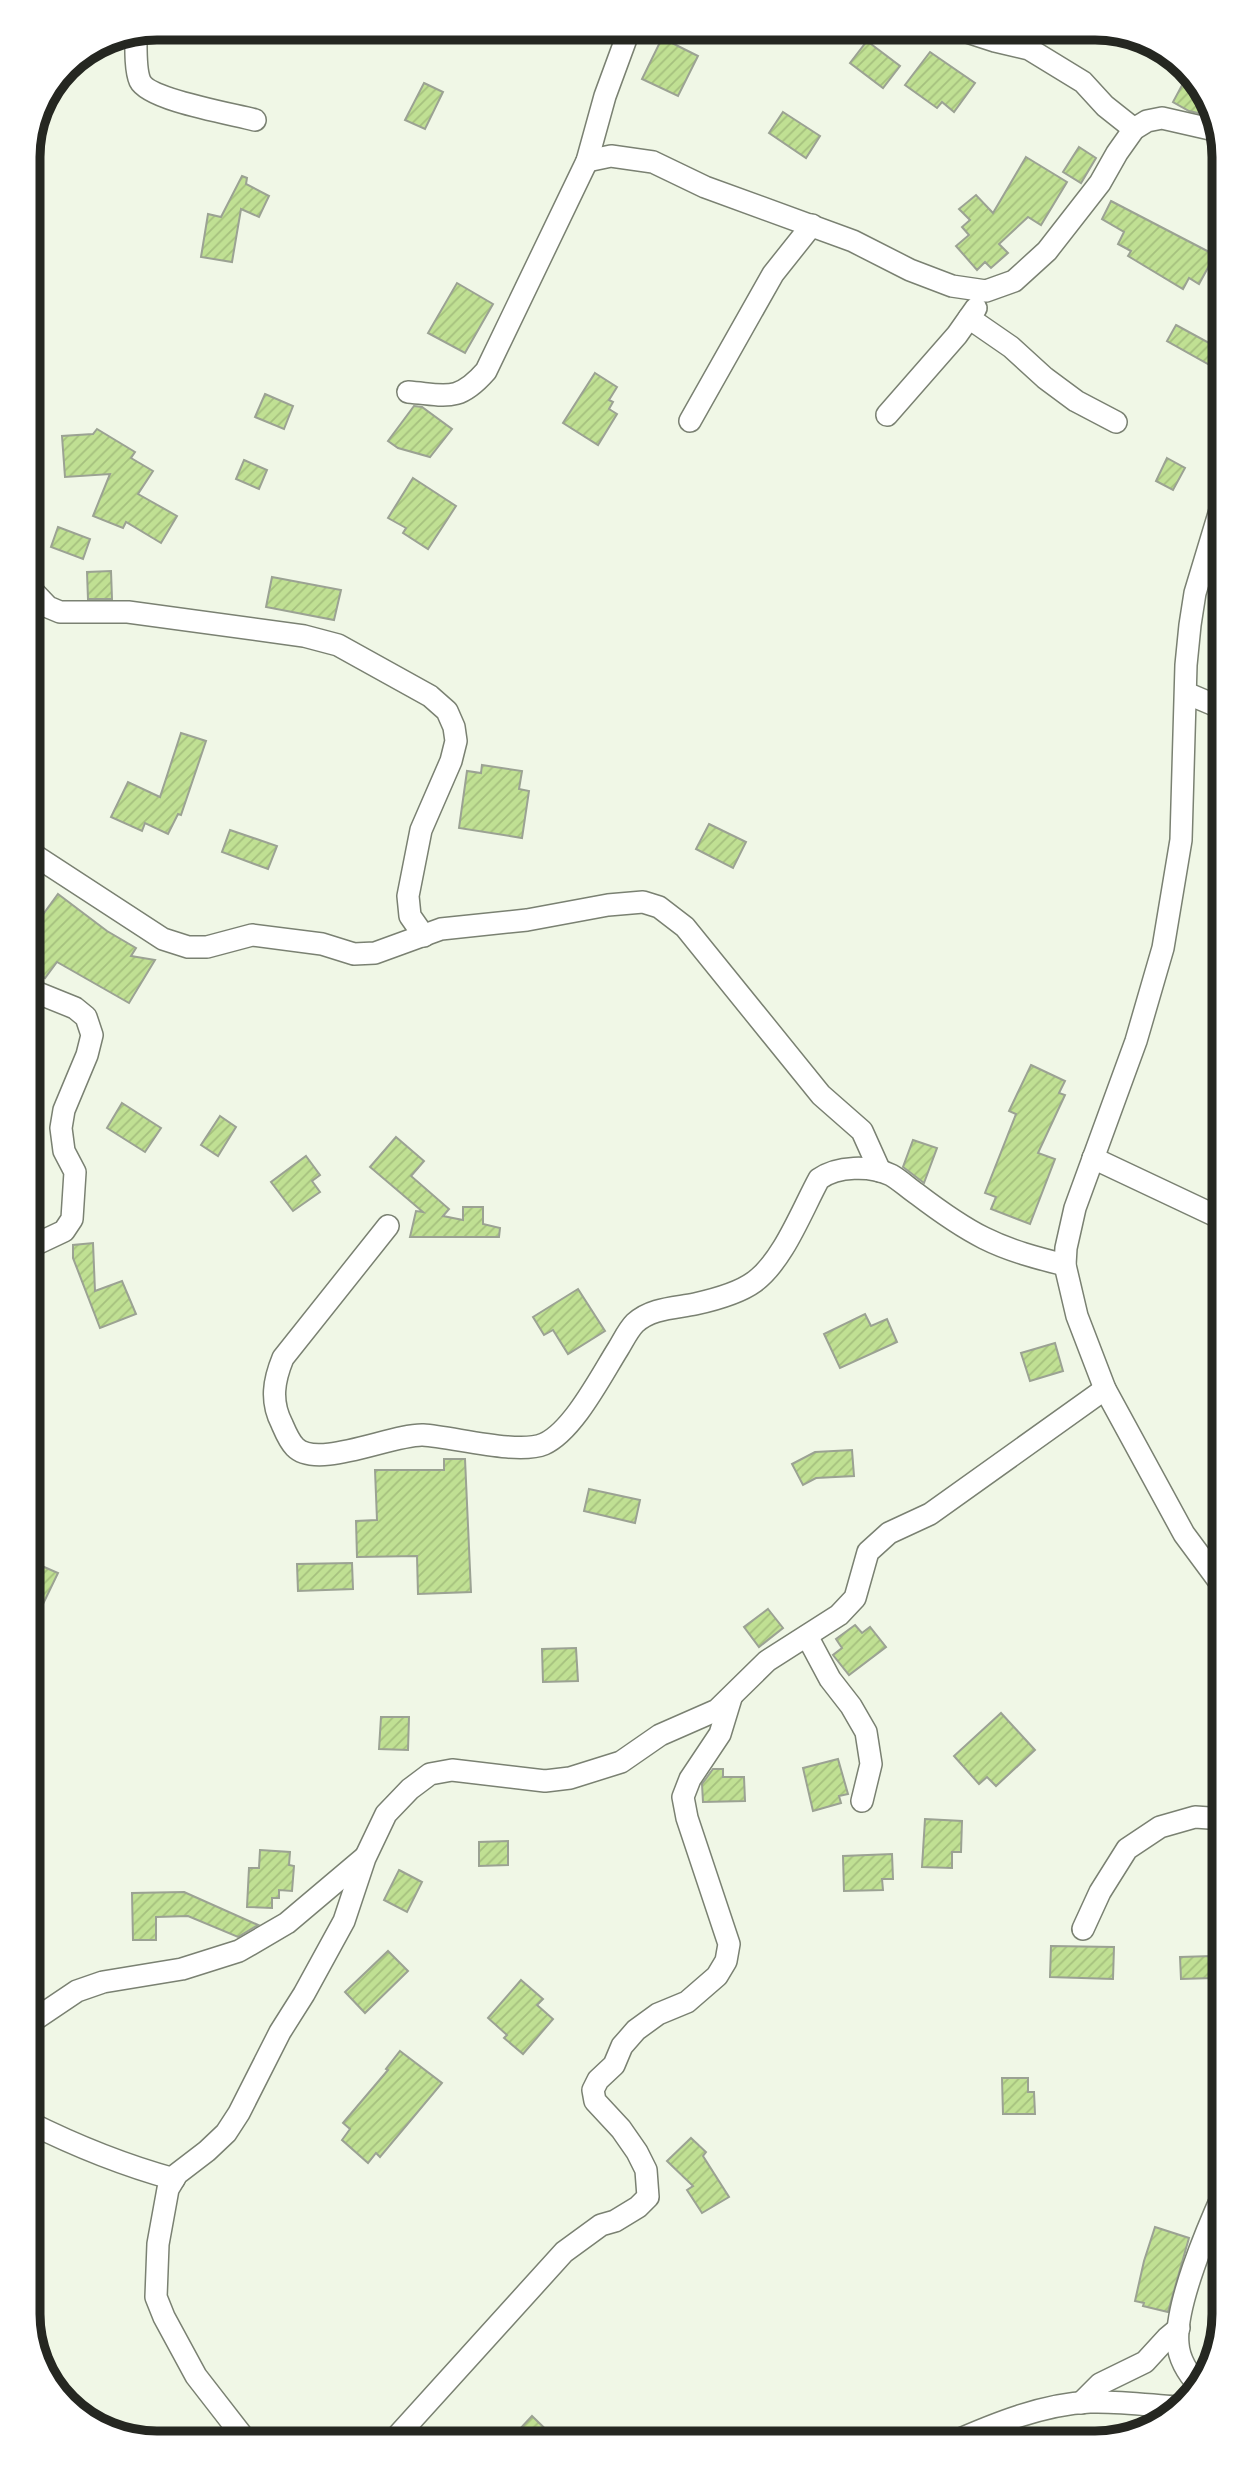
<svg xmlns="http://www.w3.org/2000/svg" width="1252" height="2471" viewBox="0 0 1252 2471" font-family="'DM Sans',sans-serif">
  <defs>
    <pattern id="building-hatch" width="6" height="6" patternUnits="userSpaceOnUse" patternTransform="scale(1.75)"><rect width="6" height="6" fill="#c0e093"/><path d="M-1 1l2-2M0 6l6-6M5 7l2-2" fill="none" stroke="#a5c07e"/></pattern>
  </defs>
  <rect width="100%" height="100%" fill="#f0f7e6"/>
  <g fill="url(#building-hatch)" stroke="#9ba293" stroke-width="2">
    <path d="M 662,38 L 698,56 L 678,96 L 642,79 Z"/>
    <path d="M 867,41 L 900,66 L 883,88 L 850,63 Z"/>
    <path d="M 930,52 L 975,83 L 954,112 L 942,102 L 937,108 L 905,85 Z"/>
    <path d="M 1188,74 L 1214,108 L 1216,117 L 1189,111 L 1173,102 Z"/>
    <path d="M 424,83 L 443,92 L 425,129 L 405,120 Z"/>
    <path d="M 783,112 L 820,136 L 806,158 L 769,133 Z"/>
    <path d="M 1079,147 L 1096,158 L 1081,183 L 1063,172 Z"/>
    <path d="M 1026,157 L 1067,182 L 1041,225 L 1028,217 L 999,244 L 1008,253 L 991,268 L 985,262 L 977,270 L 956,246 L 969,235 L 962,227 L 970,220 L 959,209 L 976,195 L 993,213 Z"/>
    <path d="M 242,176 L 247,178 L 246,184 L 269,196 L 259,217 L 241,209 L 232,262 L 201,257 L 208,214 L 221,217 Z"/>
    <path d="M 1111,201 L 1215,255 L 1199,284 L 1189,278 L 1183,289 L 1128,256 L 1131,251 L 1118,244 L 1124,232 L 1102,219 Z"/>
    <path d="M 457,283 L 493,304 L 465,353 L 428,333 Z"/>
    <path d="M 1176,325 L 1224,351 L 1224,373 L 1167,341 Z"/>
    <path d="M 595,373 L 617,387 L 609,400 L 613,402 L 609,409 L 617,414 L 598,445 L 563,423 Z"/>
    <path d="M 265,394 L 293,406 L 284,429 L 255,417 Z"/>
    <path d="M 414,406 L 422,407 L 452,429 L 430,457 L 398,448 L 388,441 Z"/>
    <path d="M 97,429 L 135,452 L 131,458 L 153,471 L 138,494 L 177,516 L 161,543 L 126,522 L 123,528 L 93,516 L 110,474 L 65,477 L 62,436 L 93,434 Z"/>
    <path d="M 1167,458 L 1185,468 L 1173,490 L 1156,481 Z"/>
    <path d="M 244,460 L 267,470 L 259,489 L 236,479 Z"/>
    <path d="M 413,478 L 456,506 L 428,549 L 403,533 L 406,528 L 388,518 Z"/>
    <path d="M 58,527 L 90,539 L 83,559 L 51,547 Z"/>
    <path d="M 111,571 L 112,599 L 88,599 L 87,572 Z"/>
    <path d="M 272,577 L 341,590 L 334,620 L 266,607 Z"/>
    <path d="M 181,733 L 206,741 L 181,815 L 178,814 L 168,834 L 145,823 L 142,831 L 111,817 L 128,782 L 160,797 Z"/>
    <path d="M 482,765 L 522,771 L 519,789 L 529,791 L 522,838 L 459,828 L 467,771 L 481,773 Z"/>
    <path d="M 709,824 L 746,842 L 733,868 L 696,849 Z"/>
    <path d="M 230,830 L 277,846 L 268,869 L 222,852 Z"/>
    <path d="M 58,894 L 107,931 L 136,948 L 131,956 L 155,960 L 129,1003 L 57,962 L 45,978 L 28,966 L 28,935 Z"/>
    <path d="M 1031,1065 L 1065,1081 L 1059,1093 L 1065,1095 L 1038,1153 L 1055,1159 L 1030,1224 L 991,1209 L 996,1197 L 985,1193 L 1016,1114 L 1009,1111 Z"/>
    <path d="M 122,1103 L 161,1128 L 145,1152 L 107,1128 Z"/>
    <path d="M 220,1116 L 236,1127 L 218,1156 L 201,1145 Z"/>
    <path d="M 396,1137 L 424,1161 L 411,1176 L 449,1209 L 443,1216 L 463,1220 L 463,1207 L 483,1207 L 483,1224 L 500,1228 L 499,1237 L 410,1237 L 416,1211 L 423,1212 L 370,1167 Z"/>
    <path d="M 913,1140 L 937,1148 L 924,1183 L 903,1167 Z"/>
    <path d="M 306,1156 L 320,1175 L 312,1181 L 320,1192 L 293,1211 L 271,1182 Z"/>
    <path d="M 93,1243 L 95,1291 L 122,1281 L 136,1314 L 100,1328 L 73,1258 L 73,1245 Z"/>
    <path d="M 578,1289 L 605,1331 L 568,1354 L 553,1330 L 544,1335 L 533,1317 Z"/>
    <path d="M 865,1314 L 871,1326 L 887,1319 L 897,1342 L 840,1368 L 824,1334 Z"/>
    <path d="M 1055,1343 L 1063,1371 L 1030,1381 L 1021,1353 Z"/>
    <path d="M 852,1450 L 854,1476 L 816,1478 L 803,1485 L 792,1464 L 815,1452 Z"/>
    <path d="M 444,1459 L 465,1459 L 471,1592 L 418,1594 L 417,1556 L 357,1557 L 356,1521 L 377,1520 L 375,1470 L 444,1470 Z"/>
    <path d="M 589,1489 L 640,1500 L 635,1523 L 584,1511 Z"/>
    <path d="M 35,1563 L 58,1573 L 28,1635 L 28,1578 Z"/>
    <path d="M 352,1563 L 353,1589 L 298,1591 L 297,1564 Z"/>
    <path d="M 768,1609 L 783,1628 L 759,1647 L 744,1627 Z"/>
    <path d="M 855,1625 L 862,1633 L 870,1627 L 886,1647 L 849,1675 L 833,1655 L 842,1648 L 836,1639 Z"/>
    <path d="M 576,1648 L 578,1681 L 543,1682 L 542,1649 Z"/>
    <path d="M 1001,1713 L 1035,1750 L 996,1786 L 987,1777 L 979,1784 L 954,1756 Z"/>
    <path d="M 381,1717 L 409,1717 L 408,1750 L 379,1749 Z"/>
    <path d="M 838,1759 L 848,1794 L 839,1796 L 841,1803 L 813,1811 L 803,1768 Z"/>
    <path d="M 713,1769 L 723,1769 L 723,1777 L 744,1777 L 745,1801 L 703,1802 L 702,1784 Z"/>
    <path d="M 925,1819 L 962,1821 L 961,1852 L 952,1852 L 952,1868 L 922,1867 Z"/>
    <path d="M 508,1841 L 508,1865 L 479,1866 L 479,1842 Z"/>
    <path d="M 260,1850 L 290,1852 L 289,1865 L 294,1866 L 292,1891 L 279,1890 L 279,1898 L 272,1898 L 272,1908 L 247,1907 L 249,1868 L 259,1868 Z"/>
    <path d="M 892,1854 L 893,1879 L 882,1879 L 883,1890 L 844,1891 L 843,1856 Z"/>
    <path d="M 399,1870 L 422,1882 L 407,1912 L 384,1900 Z"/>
    <path d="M 184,1892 L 258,1925 L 238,1937 L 188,1916 L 156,1917 L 156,1940 L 133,1940 L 132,1893 Z"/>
    <path d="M 1051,1946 L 1114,1947 L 1113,1979 L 1050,1977 Z"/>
    <path d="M 388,1951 L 408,1971 L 365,2013 L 345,1992 Z"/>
    <path d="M 1212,1956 L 1213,1978 L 1181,1979 L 1180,1957 Z"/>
    <path d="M 521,1980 L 543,1999 L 537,2005 L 553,2019 L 523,2054 L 504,2038 L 507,2035 L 488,2018 Z"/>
    <path d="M 400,2051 L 442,2083 L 380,2157 L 376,2153 L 368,2163 L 342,2140 L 350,2129 L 343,2123 L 388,2070 L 386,2069 Z"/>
    <path d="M 1002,2078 L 1028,2078 L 1028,2092 L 1034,2092 L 1035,2114 L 1003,2114 Z"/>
    <path d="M 691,2138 L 706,2152 L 703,2156 L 729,2197 L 702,2213 L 687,2190 L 693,2186 L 667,2161 Z"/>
    <path d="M 1155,2227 L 1189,2238 L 1168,2312 L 1143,2306 L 1144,2303 L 1135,2301 L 1144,2261 Z"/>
    <path d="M 532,2416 L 560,2443 L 530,2443 L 518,2431 Z"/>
  </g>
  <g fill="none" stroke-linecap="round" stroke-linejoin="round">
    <defs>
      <g id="minor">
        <path d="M 955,28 L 995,41 L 1029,49 L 1083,82 L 1105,106 L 1134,129"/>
        <path d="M 136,32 C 136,45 135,70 140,81 C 149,100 233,114 255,120"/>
        <path d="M 587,161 L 611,156 L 653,162 L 705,187 L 853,241 L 910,270 L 952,286 L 986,291 L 1014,281 L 1047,251 L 1100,183 L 1117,153 L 1134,129 L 1147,121 L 1162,118 L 1219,131"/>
        <path d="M 28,247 L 29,248"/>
        <path d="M 969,318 L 1011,347 L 1045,378 L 1076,401 L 1116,422"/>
        <path d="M 408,392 C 446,395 458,403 486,371 L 587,161 L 605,96 L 630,28"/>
        <path d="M 887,415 L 957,335 L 976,308"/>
        <path d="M 690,421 L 773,274 L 812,225"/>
        <path d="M 28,586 L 48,607 L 60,612 L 128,612 L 304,636 L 338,645 L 430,696 L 447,711 L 454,727 L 456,741 L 451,761 L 421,830 L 408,896 L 410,916 L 424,936"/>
        <path d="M 1186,693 L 1224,709"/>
        <path d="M 28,851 L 163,939 L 188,947 L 207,947 L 252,935 L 322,944 L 354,954 L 375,953 L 441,929 L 527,920 L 608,905 L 643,902 L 659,907 L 685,927 L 821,1095 L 862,1131 L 880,1171"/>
        <path d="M 1093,1158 L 1216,1216 L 1224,1217"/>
        <path d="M 388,1226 L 283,1358 C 274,1380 270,1401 282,1424 C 285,1431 289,1441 295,1447 C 317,1470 392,1434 423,1435 C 454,1437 518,1455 544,1444 C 573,1431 601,1376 618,1349 C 623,1341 628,1330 635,1323 C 651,1308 675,1308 695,1304 C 713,1300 739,1293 754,1282 C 783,1261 802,1210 819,1179 C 837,1166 870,1165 891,1175 C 900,1180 908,1188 917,1194 C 938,1210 960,1226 984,1238 C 1010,1251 1037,1258 1065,1265"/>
        <path d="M 28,1248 L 64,1231 L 72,1219 L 75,1172 L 64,1151 L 61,1128 L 64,1110 L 87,1055 L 92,1035 L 86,1017 L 75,1008 L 28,989"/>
        <path d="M 1224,1588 L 1184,1534 L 1105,1389 L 1077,1316 L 1065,1265 L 1066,1248 L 1075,1208 L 1136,1041 L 1163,948 L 1181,840 L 1186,665 L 1190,625 L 1195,593 L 1224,497"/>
        <path d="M 807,1636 L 830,1679 L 851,1706 L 866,1732 L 871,1764 L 862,1801"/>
        <path d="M 1083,1929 L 1100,1892 L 1127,1849 L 1160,1827 L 1195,1817 L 1224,1819"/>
        <path d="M 28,2024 L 77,1991 L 103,1982 L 182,1969 L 239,1951 L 287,1923 L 364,1858"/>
        <path d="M 28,2122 C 76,2146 123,2165 174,2179"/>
        <path d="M 1200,2387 C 1190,2376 1179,2360 1178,2344 C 1174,2307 1208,2227 1224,2192"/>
        <path d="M 1081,2403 L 1100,2384 L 1145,2362 L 1167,2338 L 1179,2328"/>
        <path d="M 248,2443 L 196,2376 L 164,2317 L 156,2297 L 158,2244 L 168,2189 L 177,2174 L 207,2151 L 226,2133 L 239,2113 L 280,2032 L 304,1994 L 344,1921 L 365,1858 L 386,1814 L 410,1789 L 430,1774 L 452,1770 L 545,1781 L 570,1778 L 621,1762 L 660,1735 L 717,1710 L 767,1661 L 839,1615 L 855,1598 L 868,1552 L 889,1533 L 930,1514 L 1105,1389"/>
        <path d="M 391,2443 L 564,2252 L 601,2225 L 615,2221 L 638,2207 L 648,2197 L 646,2170 L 637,2152 L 621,2129 L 595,2101 L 593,2090 L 598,2080 L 614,2065 L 622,2046 L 636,2030 L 658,2014 L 687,2002 L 717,1976 L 726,1961 L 729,1944 L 687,1818 L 683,1797 L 690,1779 L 720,1734 L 731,1698"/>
        <path d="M 951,2443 C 994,2424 1043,2404 1090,2402 C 1119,2401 1148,2405 1176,2407"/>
      </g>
    </defs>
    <use href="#minor" stroke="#7a8172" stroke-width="24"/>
    <use href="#minor" stroke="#fff" stroke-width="21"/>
  </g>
  <path d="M0 0H1252V2471H0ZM157 40H1095A117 117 0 0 1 1212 157V2314A117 117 0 0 1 1095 2431H157A117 117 0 0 1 40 2314V157A117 117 0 0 1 157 40Z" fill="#fff" fill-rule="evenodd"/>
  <path fill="none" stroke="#252721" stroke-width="9" d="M157 40H1095A117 117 0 0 1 1212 157V2314A117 117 0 0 1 1095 2431H157A117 117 0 0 1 40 2314V157A117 117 0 0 1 157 40Z"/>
</svg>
